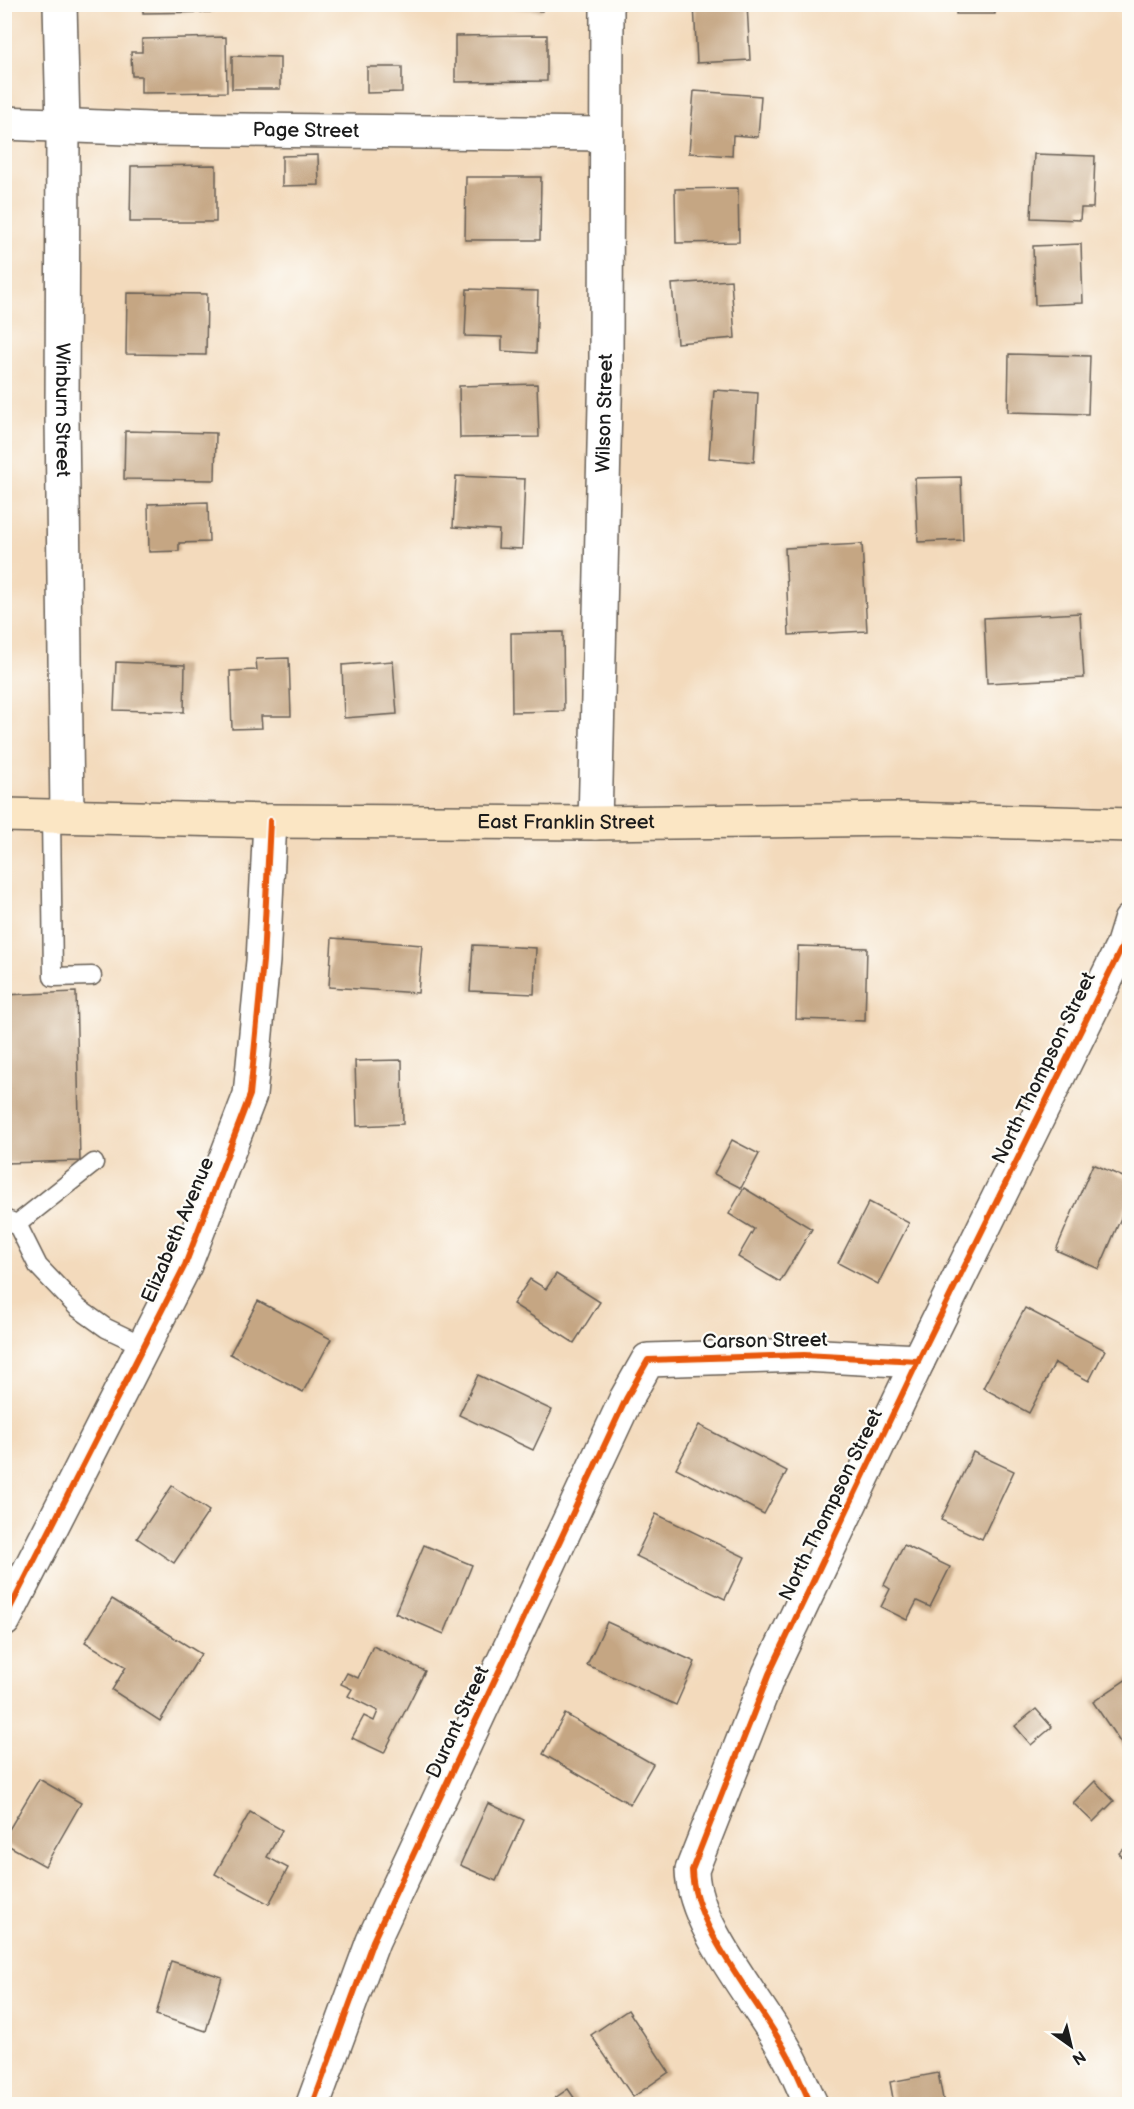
<svg xmlns="http://www.w3.org/2000/svg" width="1134" height="2109" viewBox="0 0 1134 2109" font-family="'Balsamiq Sans',sans-serif">
  <rect width="100%" height="100%" fill="#fdfcf7"/>
  <filter id="ink" filterUnits="userSpaceOnUse"><feTurbulence type="fractalNoise" baseFrequency=".0167" numOctaves="2"/><feDisplacementMap in="SourceGraphic" scale="12" xChannelSelector="R" yChannelSelector="G"/><feConvolveMatrix kernelMatrix="1 2 1 2 8 2 1 2 1" color-interpolation-filters="sRGB"/></filter>
  <filter id="wash" filterUnits="userSpaceOnUse"><feTurbulence type="fractalNoise" baseFrequency=".008" numOctaves="4" result="noise"/><feDisplacementMap in="SourceGraphic" scale="24" xChannelSelector="R" yChannelSelector="G"/><feGaussianBlur stdDeviation="1.35" result="paint"/><feColorMatrix in="noise" values="0 0 0 0 0 0 0 0 0 0 0 0 0 0 0 0 0 1.4 0 .05"/><feComposite in="paint" operator="in"/></filter>
  <g filter="url(#wash)">
    <rect width="100%" height="100%" fill="#f3dabc"/>
    <g id="blocks">
      <g fill="#c5a683">
        <path d="M 143,4 L 213,4 L 213,12 L 143,13 Z"/>
        <path d="M 481,4 L 543,4 L 542,11 L 481,6 Z"/>
        <path d="M 694,4 L 747,4 L 750,60 L 697,63 Z"/>
        <path d="M 957,4 L 995,4 L 995,14 L 956,14 Z"/>
        <path d="M 547,35 L 547,81 L 455,82 L 455,36 Z"/>
        <path d="M 226,37 L 227,92 L 141,93 L 141,76 L 132,76 L 131,52 L 142,52 L 142,39 Z"/>
        <path d="M 232,56 L 280,57 L 280,89 L 232,89 Z"/>
        <path d="M 367,67 L 402,67 L 402,92 L 367,93 Z"/>
        <path d="M 694,91 L 761,96 L 758,137 L 733,135 L 732,156 L 689,153 Z"/>
        <path d="M 1034,154 L 1095,156 L 1093,208 L 1081,208 L 1080,220 L 1031,218 Z"/>
        <path d="M 318,155 L 319,185 L 282,186 L 282,156 Z"/>
        <path d="M 216,165 L 216,222 L 130,222 L 131,166 Z"/>
        <path d="M 466,177 L 541,177 L 540,240 L 465,240 Z"/>
        <path d="M 738,188 L 739,242 L 676,243 L 675,189 Z"/>
        <path d="M 1081,244 L 1083,303 L 1035,305 L 1033,246 Z"/>
        <path d="M 731,280 L 735,338 L 677,343 L 672,284 Z"/>
        <path d="M 467,289 L 538,291 L 536,353 L 502,351 L 502,337 L 465,336 Z"/>
        <path d="M 127,293 L 207,294 L 206,355 L 126,354 Z"/>
        <path d="M 1009,354 L 1090,356 L 1088,414 L 1008,412 Z"/>
        <path d="M 537,384 L 539,437 L 460,438 L 459,386 Z"/>
        <path d="M 714,390 L 758,393 L 754,462 L 709,458 Z"/>
        <path d="M 125,431 L 216,433 L 215,480 L 124,479 Z"/>
        <path d="M 456,476 L 525,479 L 522,549 L 498,548 L 499,530 L 453,527 Z"/>
        <path d="M 961,477 L 963,540 L 918,542 L 915,478 Z"/>
        <path d="M 208,502 L 209,542 L 179,543 L 179,551 L 149,552 L 148,504 Z"/>
        <path d="M 862,544 L 867,631 L 789,635 L 785,548 Z"/>
        <path d="M 1080,613 L 1084,678 L 987,683 L 984,618 Z"/>
        <path d="M 563,632 L 564,711 L 512,712 L 511,633 Z"/>
        <path d="M 289,658 L 291,716 L 261,716 L 262,728 L 232,729 L 230,671 L 257,670 L 256,659 Z"/>
        <path d="M 393,661 L 397,714 L 344,718 L 342,665 Z"/>
        <path d="M 116,662 L 185,665 L 184,712 L 114,710 Z"/>
        <path d="M 332,938 L 422,945 L 418,993 L 329,987 Z"/>
        <path d="M 473,945 L 536,948 L 534,994 L 470,991 Z"/>
        <path d="M 798,946 L 867,948 L 865,1021 L 796,1019 Z"/>
        <path d="M 76,992 L 80,1161 L 4,1163 L 4,995 Z"/>
        <path d="M 402,1060 L 403,1124 L 357,1126 L 355,1061 Z"/>
        <path d="M 732,1140 L 759,1154 L 741,1188 L 714,1174 Z"/>
        <path d="M 1093,1164 L 1130,1180 L 1130,1197 L 1099,1269 L 1056,1250 Z"/>
        <path d="M 744,1188 L 812,1229 L 780,1282 L 738,1257 L 754,1229 L 729,1214 Z"/>
        <path d="M 869,1202 L 909,1223 L 878,1284 L 838,1263 Z"/>
        <path d="M 556,1274 L 600,1302 L 574,1343 L 513,1304 L 530,1279 L 546,1289 Z"/>
        <path d="M 258,1301 L 331,1339 L 303,1392 L 230,1354 Z"/>
        <path d="M 1025,1308 L 1105,1350 L 1089,1381 L 1055,1363 L 1029,1413 L 983,1388 Z"/>
        <path d="M 478,1375 L 552,1410 L 533,1450 L 459,1415 Z"/>
        <path d="M 699,1425 L 787,1471 L 764,1514 L 676,1468 Z"/>
        <path d="M 973,1452 L 1014,1471 L 982,1539 L 941,1520 Z"/>
        <path d="M 172,1486 L 209,1511 L 174,1563 L 137,1538 Z"/>
        <path d="M 656,1514 L 745,1557 L 725,1599 L 636,1556 Z"/>
        <path d="M 424,1545 L 472,1565 L 444,1634 L 395,1613 Z"/>
        <path d="M 904,1545 L 950,1567 L 930,1607 L 917,1601 L 907,1620 L 881,1607 L 890,1589 L 884,1585 Z"/>
        <path d="M 112,1599 L 201,1654 L 160,1721 L 112,1690 L 126,1667 L 85,1642 Z"/>
        <path d="M 607,1622 L 695,1662 L 676,1705 L 587,1665 Z"/>
        <path d="M 373,1646 L 425,1671 L 384,1753 L 352,1738 L 364,1716 L 374,1721 L 378,1711 L 348,1696 L 352,1689 L 341,1684 L 347,1673 L 358,1678 Z"/>
        <path d="M 1130,1677 L 1130,1757 L 1093,1702 Z"/>
        <path d="M 1036,1709 L 1052,1727 L 1031,1745 L 1015,1726 Z"/>
        <path d="M 565,1714 L 653,1764 L 630,1804 L 543,1754 Z"/>
        <path d="M 39,1779 L 81,1803 L 45,1866 L 4,1843 L 4,1838 Z"/>
        <path d="M 1095,1781 L 1114,1801 L 1093,1822 L 1073,1803 Z"/>
        <path d="M 488,1803 L 524,1820 L 496,1881 L 460,1865 Z"/>
        <path d="M 250,1812 L 282,1830 L 267,1857 L 288,1868 L 269,1904 L 215,1874 Z"/>
        <path d="M 1130,1844 L 1130,1867 L 1119,1853 Z"/>
        <path d="M 171,1961 L 222,1977 L 206,2031 L 156,2015 Z"/>
        <path d="M 628,2010 L 669,2072 L 633,2097 L 591,2035 Z"/>
        <path d="M 938,2073 L 944,2104 L 894,2104 L 890,2082 Z"/>
        <path d="M 568,2089 L 577,2102 L 573,2104 L 559,2104 L 555,2098 Z"/>
      </g>
    </g>
  </g>
  <g filter="url(#ink)">
    <use href="#blocks" fill-opacity="0" stroke="#675e54" stroke-width="1.5"/>
    <g fill="none" stroke-linecap="round" stroke-linejoin="round">
      <defs>
        <g id="service">
          <path d="M 51,815 L 53,977 L 92,976"/>
          <path d="M 4,1219 L 17,1224 L 94,1163"/>
          <path d="M 17,1224 L 38,1266 L 78,1308 L 106,1328 L 144,1346"/>
        </g>
        <g id="minor">
          <path id="s1" d="M 60,4 L 63,126 L 62,417 L 67,815"/>
          <path id="s2" d="M 4,123 L 150,129 L 606,134"/>
          <path id="s3" d="M 595,823 L 606,362 L 607,4"/>
          <path d="M 4,1620 L 185,1265 L 250,1095 L 263,961 L 270,821"/>
          <path d="M 313,2104 L 373,1941 L 626,1399 L 648,1360 L 804,1355 L 918,1361"/>
          <path d="M 811,2104 C 803,2088 797,2071 788,2055 C 760,2002 693,1928 692,1870 L 769,1674 L 918,1361 L 1122,947 L 1130,921"/>
        </g>
        <g id="secondary">
          <path id="s4" d="M 4,815 L 270,821 L 595,823 L 902,819 L 1130,825"/>
        </g>
      </defs>
      <use href="#service" stroke="#675e54" stroke-width="21"/>
      <use href="#minor" stroke="#675e54" stroke-width="36"/>
      <use href="#secondary" stroke="#675e54" stroke-width="36"/>
      <use href="#service" stroke="#fff" stroke-width="18"/>
      <use href="#minor" stroke="#fff" stroke-width="33"/>
      <use href="#secondary" stroke="#fbe6c4" stroke-width="33"/>
      <defs>
        <g id="cycleway">
          <path d="M 4,1620 L 185,1265 L 250,1095 L 263,961 L 270,821"/>
          <path d="M 313,2104 L 373,1941 L 626,1399 L 648,1360 L 804,1355 L 918,1361"/>
          <path d="M 811,2104 C 803,2088 797,2071 788,2055 C 760,2002 693,1928 692,1870 L 769,1674 L 918,1361 L 1122,947 L 1130,921"/>
        </g>
      </defs>
      <use href="#cycleway" stroke="#fdfcf7" stroke-width="10"/>
      <use href="#cycleway" stroke="#e8590c" stroke-width="6"/>
    </g>
  </g>
  <g text-anchor="middle" dominant-baseline="central" stroke-width="4.5" stroke-linejoin="round" paint-order="stroke">
    <g font-size="20" fill="#1c1c1c" stroke="#fdfcf7">
      <text stroke="none"><textPath href="#s2" startOffset="302">Page Street</textPath></text>
      <text stroke="none"><textPath href="#s1" startOffset="406">Winburn Street</textPath></text>
      <text stroke="none"><textPath href="#s3" startOffset="410">Wilson Street</textPath></text>
      <text stroke="none"><textPath href="#s4" startOffset="562">East Franklin Street</textPath></text>
      <text transform="translate(1044 1068) rotate(-64)">North Thompson Street</text>
      <text transform="translate(178 1230) rotate(-67)">Elizabeth Avenue</text>
      <text transform="translate(765 1341) rotate(-1)">Carson Street</text>
      <text transform="translate(831 1505) rotate(-64)">North Thompson Street</text>
      <text transform="translate(458 1722) rotate(-65)">Durant Street</text>
    </g>
  </g>
  <rect width="1134" height="2109" fill="none" stroke="#fdfcf7" stroke-width="24"/>
  <g transform="translate(1071 2046) rotate(146)" stroke="#fdfcf7" stroke-width="4.5" paint-order="stroke">
  <path d="M0-4.5L10 22L0 15L-10 22Z" fill="#1c1c1c"/>
  <text y="-9" font-size="16" font-weight="bold" text-anchor="middle" fill="#1c1c1c">N</text>
  </g>
</svg>
